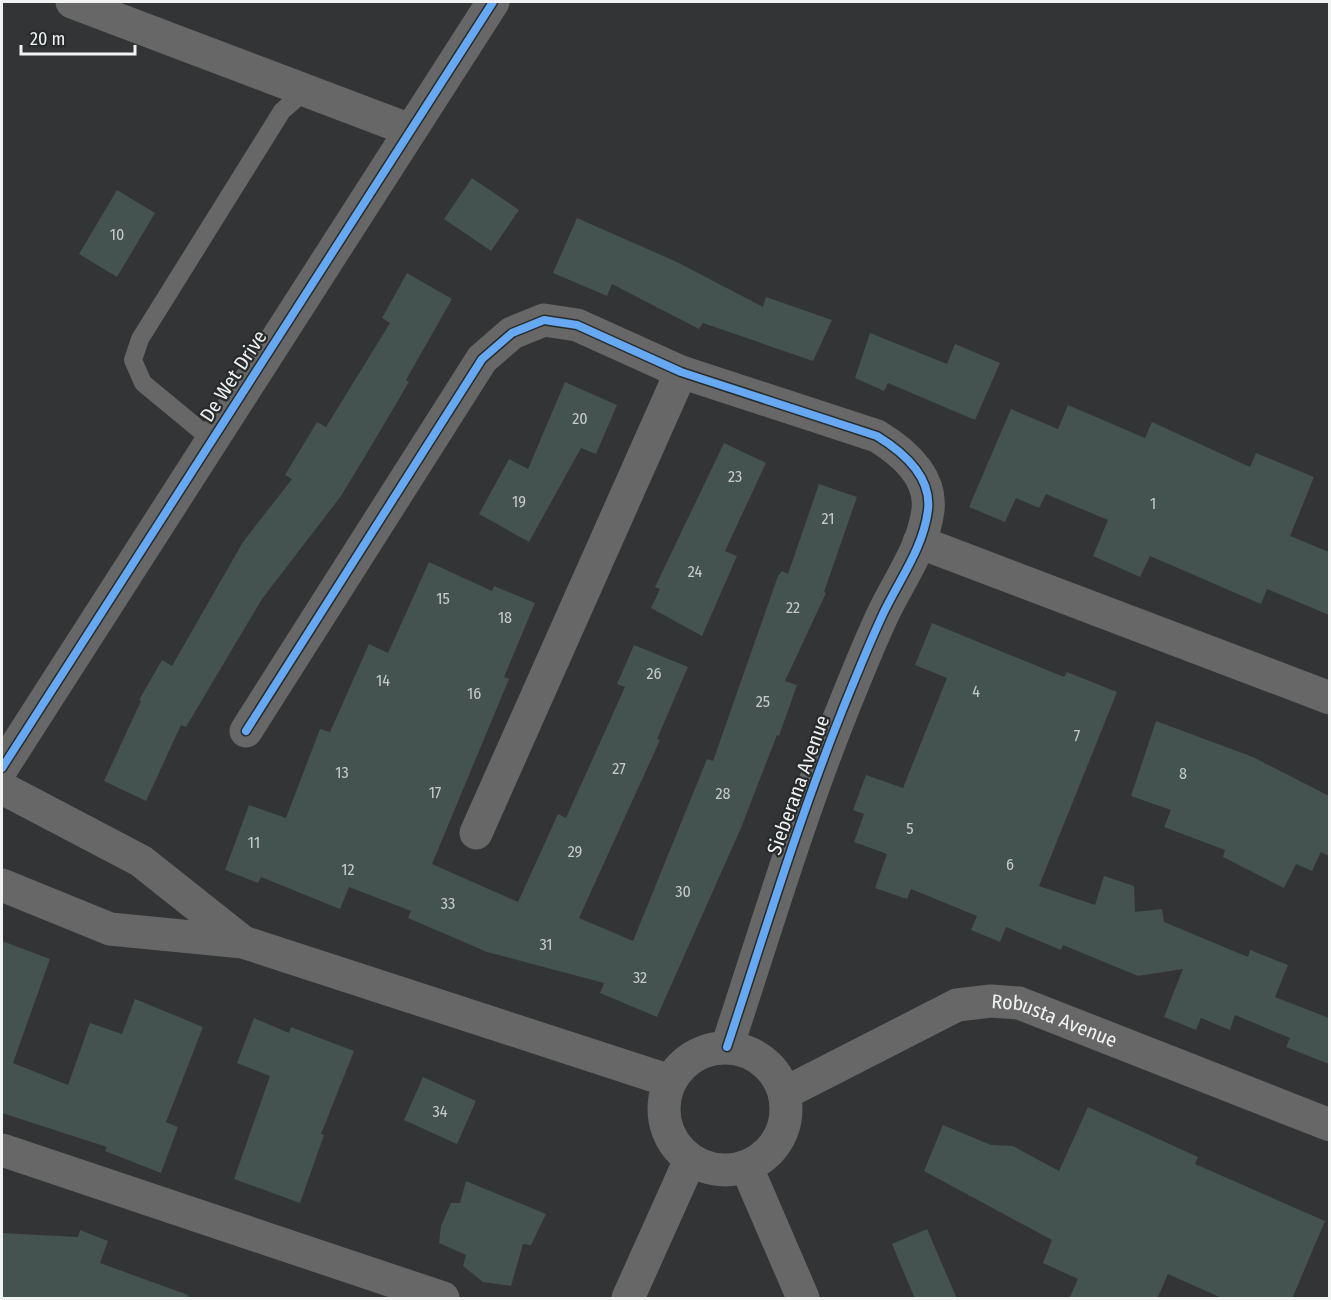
<svg xmlns="http://www.w3.org/2000/svg" width="1331" height="1300" viewBox="0 0 1331 1300" font-family="'Fira Sans Condensed',sans-serif">
  <rect width="100%" height="100%" fill="#333435"/>
  <g fill="#445250">
    <path d="M 472,178 L 519,210 L 491,251 L 444,219 Z"/>
    <path d="M 117,190 L 155,213 L 117,277 L 79,254 Z"/>
    <path d="M 577,218 L 677,262 L 763,307 L 766,297 L 832,320 L 813,361 L 703,323 L 699,329 L 612,284 L 607,296 L 553,273 Z"/>
    <path d="M 407,273 L 452,299 L 406,380 L 409,382 L 367,453 L 341,496 L 262,599 L 186,727 L 181,725 L 146,801 L 104,781 L 141,701 L 139,700 L 162,660 L 172,666 L 243,542 L 292,479 L 285,475 L 317,422 L 326,427 L 390,323 L 382,318 Z"/>
    <path d="M 870,333 L 947,364 L 955,344 L 1000,363 L 975,420 L 888,383 L 884,391 L 855,378 Z"/>
    <path d="M 565,382 L 617,405 L 596,454 L 581,448 L 529,542 L 479,514 L 509,459 L 528,469 Z"/>
    <path d="M 1068,405 L 1145,438 L 1152,422 L 1250,467 L 1256,453 L 1314,477 L 1290,536 L 1329,552 L 1329,615 L 1267,589 L 1261,604 L 1150,556 L 1140,577 L 1093,556 L 1108,520 L 1046,494 L 1039,508 L 1016,498 L 1005,522 L 969,507 L 1011,409 L 1058,429 Z"/>
    <path d="M 724,443 L 766,463 L 725,551 L 737,556 L 702,636 L 651,608 L 660,589 L 655,587 Z"/>
    <path d="M 819,484 L 857,497 L 824,592 L 826,593 L 785,681 L 797,685 L 779,736 L 777,735 L 741,828 L 657,1017 L 600,993 L 604,983 L 487,952 L 408,918 L 411,911 L 349,887 L 340,909 L 261,877 L 258,883 L 225,870 L 249,805 L 286,818 L 320,729 L 330,732 L 369,644 L 388,653 L 429,562 L 492,591 L 494,586 L 535,603 L 504,677 L 509,679 L 432,864 L 518,902 L 558,814 L 566,818 L 625,687 L 617,684 L 634,645 L 688,667 L 657,739 L 660,740 L 579,918 L 633,941 L 707,759 L 713,761 L 778,576 L 782,571 L 788,574 Z"/>
    <path d="M 932,623 L 1064,677 L 1067,672 L 1117,692 L 1039,886 L 1095,905 L 1104,876 L 1134,886 L 1135,912 L 1162,909 L 1164,922 L 1248,957 L 1250,950 L 1288,965 L 1275,997 L 1329,1018 L 1329,1064 L 1286,1047 L 1290,1038 L 1235,1015 L 1230,1030 L 1201,1018 L 1196,1030 L 1164,1017 L 1183,969 L 1138,976 L 1063,945 L 1061,950 L 1006,927 L 1000,942 L 971,930 L 977,916 L 911,889 L 907,899 L 875,888 L 887,854 L 854,842 L 864,814 L 853,810 L 866,775 L 903,788 L 947,678 L 915,665 Z"/>
    <path d="M 1156,721 L 1253,757 L 1329,796 L 1329,856 L 1321,852 L 1312,871 L 1296,864 L 1284,888 L 1223,857 L 1225,850 L 1164,827 L 1171,810 L 1131,796 Z"/>
    <path d="M 2,941 L 50,959 L 13,1063 L 68,1085 L 90,1023 L 122,1034 L 135,999 L 203,1027 L 166,1122 L 178,1127 L 161,1173 L 105,1151 L 107,1147 L 2,1113 Z"/>
    <path d="M 254,1018 L 289,1033 L 291,1027 L 354,1051 L 321,1134 L 324,1135 L 300,1203 L 234,1179 L 270,1076 L 237,1063 Z"/>
    <path d="M 423,1077 L 476,1101 L 457,1144 L 404,1120 Z"/>
    <path d="M 1088,1107 L 1198,1157 L 1195,1164 L 1325,1221 L 1292,1299 L 1224,1299 L 1168,1274 L 1157,1299 L 1069,1299 L 1078,1279 L 1043,1263 L 1052,1240 L 924,1171 L 943,1125 L 991,1145 L 1013,1146 L 1059,1171 Z"/>
    <path d="M 466,1181 L 546,1214 L 531,1245 L 523,1244 L 511,1286 L 483,1282 L 463,1266 L 466,1255 L 439,1243 L 441,1226 L 451,1203 L 460,1203 Z"/>
    <path d="M 927,1229 L 957,1299 L 915,1299 L 892,1244 Z"/>
    <path d="M 80,1230 L 108,1241 L 100,1263 L 188,1295 L 187,1299 L 2,1299 L 2,1233 L 78,1237 Z"/>
  </g>
  <g fill="none" stroke-linecap="round" stroke-linejoin="round">
    <path stroke="#676767" stroke-width="18" d="M 212,440 L 143,383 L 133,360 L 140,339 L 282,111 L 297,98 L 313,95"/>
    <g stroke="#676767" stroke-width="33">
      <path d="M 72,2 L 410,130"/>
      <path d="M 919,542 L 1330,698"/>
      <path d="M 246,731 L 482,359 L 512,333 L 544,320 L 577,325 L 681,372 L 877,436 C 903,452 932,476 928,510 C 923,549 899,580 883,614 C 868,646 855,679 842,711 C 798,821 764,935 727,1047"/>
      <path d="M 2,768 L 493,2"/>
      <path d="M 2,788 L 141,861 L 243,942"/>
      <path d="M 476,833 L 681,372"/>
      <path d="M 2,885 L 110,929 L 243,942 L 670,1081"/>
      <circle cx="725" cy="1109" r="61"/>
      <path id="s1" d="M 785,1093 L 957,1005 L 991,1001 L 1019,1003 L 1330,1125"/>
      <path d="M 2,1150 L 443,1298"/>
      <path d="M 747,1168 L 803,1298"/>
      <path d="M 628,1298 L 690,1160"/>
    </g>
    <defs>
      <g id="cycleway">
        <path d="M 246,731 L 482,359 L 512,333 L 544,320 L 577,325 L 681,372 L 877,436 C 903,452 932,476 928,510 C 923,549 899,580 883,614 C 868,646 855,679 842,711 C 798,821 764,935 727,1047"/>
        <path d="M 2,768 L 493,2"/>
      </g>
    </defs>
    <use href="#cycleway" stroke="#282b2c" stroke-width="11"/>
    <use href="#cycleway" stroke="#66a8f1" stroke-width="8"/>
  </g>
  <g text-anchor="middle" dominant-baseline="central" stroke-width="4.5" stroke-linejoin="round" paint-order="stroke">
    <g font-size="16" fill="#c6cbca">
      <text x="117" y="234">10</text>
      <text x="580" y="418">20</text>
      <text x="735" y="476">23</text>
      <text x="519" y="501">19</text>
      <text x="1153" y="503">1</text>
      <text x="828" y="518">21</text>
      <text x="695" y="571">24</text>
      <text x="443" y="598">15</text>
      <text x="793" y="607">22</text>
      <text x="505" y="617">18</text>
      <text x="654" y="673">26</text>
      <text x="383" y="680">14</text>
      <text x="976" y="691">4</text>
      <text x="474" y="693">16</text>
      <text x="763" y="701">25</text>
      <text x="1077" y="735">7</text>
      <text x="619" y="768">27</text>
      <text x="342" y="772">13</text>
      <text x="1183" y="773">8</text>
      <text x="435" y="792">17</text>
      <text x="723" y="793">28</text>
      <text x="910" y="828">5</text>
      <text x="254" y="842">11</text>
      <text x="575" y="851">29</text>
      <text x="1010" y="864">6</text>
      <text x="348" y="869">12</text>
      <text x="683" y="891">30</text>
      <text x="448" y="903">33</text>
      <text x="546" y="944">31</text>
      <text x="640" y="977">32</text>
      <text x="440" y="1111">34</text>
    </g>
    <g font-size="20" fill="#f1f3f3" stroke="#282b2c">
      <text transform="translate(233 376) rotate(-57)">De Wet Drive</text>
      <text transform="translate(798 785) rotate(-70)">Sieberana Avenue</text>
      <text stroke="none"><textPath href="#s1" startOffset="294">Robusta Avenue</textPath></text>
    </g>
  </g>
  <rect width="1331" height="1300" fill="none" stroke="#f1f3f3" stroke-width="6"/>
  <path d="M21 45v9h114v-9" fill="none" stroke="#f1f3f3" stroke-width="3"/>
  <text x="30" y="45" font-size="18" fill="#f1f3f3" stroke="#282b2c" stroke-width="4.5" paint-order="stroke">20 m</text>
</svg>
